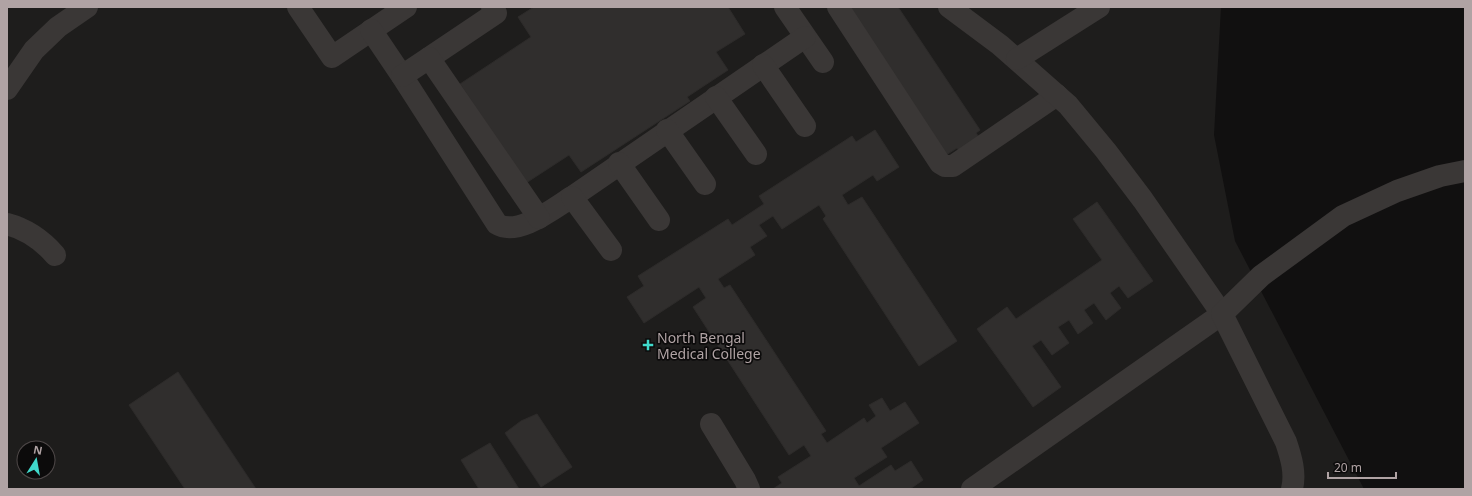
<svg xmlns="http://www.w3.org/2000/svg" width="1472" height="496" viewBox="0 0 1472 496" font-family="'Noto Sans',sans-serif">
  <rect width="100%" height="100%" fill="#111010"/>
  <path fill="#1e1d1c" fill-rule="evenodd" d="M 7,7 L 1221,7 L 1214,135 L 1235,241 L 1364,489 L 7,489 ZM 24,448 L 48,448 L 48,472 L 24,472 Z"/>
  <g fill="#302e2d" stroke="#2d2b2a">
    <path d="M 534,7 L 728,7 L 745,34 L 716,52 L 728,70 L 687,97 L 690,101 L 581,172 L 569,155 L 526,183 L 460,84 L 531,37 L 518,17 Z"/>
    <path d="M 847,7 L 898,7 L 980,130 L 976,133 L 981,140 L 961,154 L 957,148 L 946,155 Z"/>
    <path d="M 875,130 L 899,167 L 877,181 L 873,175 L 842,195 L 848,205 L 862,197 L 957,341 L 919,366 L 823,219 L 826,216 L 819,205 L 782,229 L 773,216 L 759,225 L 767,236 L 750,247 L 755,255 L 718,279 L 724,288 L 730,285 L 826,431 L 821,434 L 827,443 L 864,418 L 867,423 L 876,416 L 869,405 L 882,398 L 890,411 L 905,402 L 919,423 L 881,448 L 887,457 L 854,478 L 859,486 L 891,465 L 895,471 L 911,461 L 923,480 L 910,489 L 773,489 L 782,483 L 778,477 L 811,456 L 804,445 L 789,455 L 693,307 L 706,298 L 699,287 L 644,323 L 627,297 L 644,286 L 638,276 L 728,219 L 732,225 L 764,204 L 759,196 L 852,136 L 856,142 Z"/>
    <path d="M 1097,202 L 1153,281 L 1128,298 L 1119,286 L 1110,293 L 1121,308 L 1106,320 L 1094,303 L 1084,310 L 1093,323 L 1078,334 L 1069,320 L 1058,327 L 1069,343 L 1052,355 L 1041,340 L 1032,346 L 1061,387 L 1033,407 L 977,329 L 1007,307 L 1016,319 L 1102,260 L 1073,219 Z"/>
    <path d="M 178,372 L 256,489 L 185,489 L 129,405 Z"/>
    <path d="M 537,414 L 572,467 L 541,487 L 505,433 L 521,421 Z"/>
    <path d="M 490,443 L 519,489 L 479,489 L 461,460 Z"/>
  </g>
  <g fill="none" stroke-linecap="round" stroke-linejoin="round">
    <g stroke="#3a3736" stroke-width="22">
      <path d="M 298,7 L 332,57 L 406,7"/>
      <path d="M 785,7 L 823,62"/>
      <path d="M 838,7 L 940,163 L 945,166 L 953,166 L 1057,95"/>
      <path d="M 949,7 L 1000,45 L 1068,105 L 1106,151 L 1143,200 L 1222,314 L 972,489"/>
      <path d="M 371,30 L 402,76 L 497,224 C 518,237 554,208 572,197 L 805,37"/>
      <path d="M 429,58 L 496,13 L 492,7"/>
      <path d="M 1017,59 L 1099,7"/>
      <path d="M 763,65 L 805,126"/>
      <path d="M 402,76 L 429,58 L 539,218"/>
      <path d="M 7,89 L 34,50 L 58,27 L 87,7"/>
      <path d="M 716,97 L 756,154"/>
      <path d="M 667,130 L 705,184"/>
      <path d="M 619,163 L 659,220"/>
      <path d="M 572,197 L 611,250"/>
      <path d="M 7,224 C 26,229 42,240 55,255"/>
      <path d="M 711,424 L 745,480 L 749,489"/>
      <path d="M 1292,489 C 1296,473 1291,457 1286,442 L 1222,314 L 1261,276 L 1343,216 L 1397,191 L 1440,176 L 1465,171"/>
    </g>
  </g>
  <path fill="#40d9cb" stroke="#0c0b0b" stroke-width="1.5" d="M646 339h4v4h4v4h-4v4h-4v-4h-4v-4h4z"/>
  <g text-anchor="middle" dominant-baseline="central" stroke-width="3.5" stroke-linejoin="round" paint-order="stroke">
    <g font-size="14" fill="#b0a3a4" stroke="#0c0b0b" text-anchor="start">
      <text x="657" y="337">North Bengal<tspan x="657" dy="16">Medical College</tspan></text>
    </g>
  </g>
  <rect width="1472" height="496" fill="none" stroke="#b0a3a4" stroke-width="16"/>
  <g transform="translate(36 460) rotate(11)"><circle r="19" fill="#0c0b0b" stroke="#4e4848"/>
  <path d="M0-3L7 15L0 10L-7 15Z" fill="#40d9cb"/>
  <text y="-6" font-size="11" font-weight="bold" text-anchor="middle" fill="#b0a3a4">N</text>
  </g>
  <path d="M1328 472v6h68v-6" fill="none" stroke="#b0a3a4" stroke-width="2"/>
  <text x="1334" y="472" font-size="12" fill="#b0a3a4" stroke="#0c0b0b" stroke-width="3" paint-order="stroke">20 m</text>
</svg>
